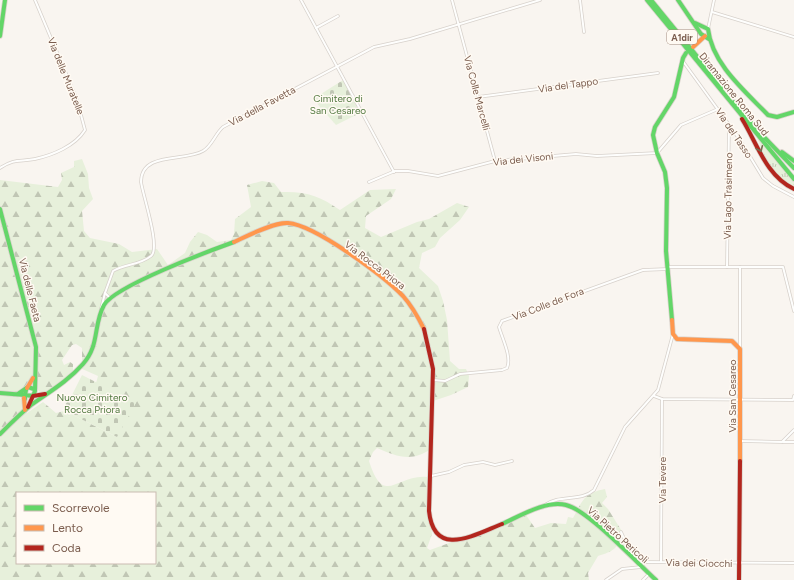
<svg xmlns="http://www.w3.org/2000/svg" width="794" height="580" viewBox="0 0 794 580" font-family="Figtree,sans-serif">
  <defs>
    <pattern id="grass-tufts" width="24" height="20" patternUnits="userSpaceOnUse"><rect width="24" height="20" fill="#e7f0db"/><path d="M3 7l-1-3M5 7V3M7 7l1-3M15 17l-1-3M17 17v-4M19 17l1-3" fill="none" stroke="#c0c6b4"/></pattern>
    <pattern id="forest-firs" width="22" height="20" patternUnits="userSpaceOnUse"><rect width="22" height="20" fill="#e7f0db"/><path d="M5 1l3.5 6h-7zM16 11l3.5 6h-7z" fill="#c0c6b4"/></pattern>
    <pattern id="cemetery-stones" width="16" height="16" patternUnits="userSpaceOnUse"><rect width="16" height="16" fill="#e7f0db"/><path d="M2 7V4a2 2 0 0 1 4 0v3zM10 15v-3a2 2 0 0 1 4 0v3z" fill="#c0c6b4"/></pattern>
  </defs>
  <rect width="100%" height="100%" fill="#f9f5f0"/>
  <path fill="url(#grass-tufts)" d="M 757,138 L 794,182 L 794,187 C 772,180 765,157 757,138 Z"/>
  <path fill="url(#forest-firs)" fill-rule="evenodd" d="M 82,159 L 88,174 L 89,188 L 93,199 L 82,211 L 84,231 L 90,238 L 119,244 L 132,252 L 157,249 L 168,265 L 185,253 L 190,242 L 198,232 L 207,235 L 217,242 L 231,240 L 234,234 L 235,219 L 251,207 L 247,185 L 262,181 L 274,183 L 281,192 C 306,191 320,196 340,210 L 370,190 L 396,189 L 391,199 L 366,216 L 365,228 L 381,237 L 417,222 L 429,219 L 457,203 L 469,207 L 460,220 L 440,238 L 435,247 L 422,253 L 419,268 L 438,286 L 443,301 L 447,320 L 450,361 L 459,369 L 466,369 L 469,376 L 468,387 L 451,395 L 433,401 L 431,449 C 412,462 397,457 377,448 L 373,452 L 369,461 C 384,508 396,474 427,477 L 430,489 L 429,515 L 432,534 L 427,548 L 430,550 L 526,515 L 535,528 L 551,523 L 566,524 L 568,517 L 573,518 C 583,500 584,493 605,489 L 607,497 L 602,503 L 608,509 L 623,533 C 617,549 614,551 598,556 L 588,573 L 589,580 L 0,580 L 0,180 L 58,187 L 62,180 L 61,173 L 74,167 L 74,161 ZM 76,344 L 82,348 L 82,360 L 87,359 L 80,368 L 98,376 L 96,383 L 127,398 L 117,437 L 71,414 L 69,417 L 65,414 L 64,411 L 56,413 L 43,402 L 27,413 L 24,413 L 24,401 L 18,397 L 17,393 L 25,388 L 32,375 L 36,378 L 37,389 L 40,392 C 53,395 65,380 73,372 L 73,364 L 70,362 L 64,365 L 62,360 L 72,345 ZM 17,493 L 155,493 L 155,563 L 17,563 Z"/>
  <g fill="url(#cemetery-stones)">
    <path d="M 343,80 L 360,113 L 336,125 L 313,99 Z"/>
    <path d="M 82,375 L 127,398 L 129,397 L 137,401 L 117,437 L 71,414 L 69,417 L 65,414 L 64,406 L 70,397 L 71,397 Z"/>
  </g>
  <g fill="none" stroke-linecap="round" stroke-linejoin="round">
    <defs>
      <g id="street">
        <path d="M 301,0 L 394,172"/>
        <path d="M 452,0 L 495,161"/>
        <path d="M 580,0 L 584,32"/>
        <path d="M 712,12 L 794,37"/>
        <path d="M 316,28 L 338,16"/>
        <path d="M 708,29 L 714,0"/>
        <path d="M 682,60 L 740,140 L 763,178 L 773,186 L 794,197"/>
        <path d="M 478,97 L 658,73"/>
        <path d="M 0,168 C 15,158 20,162 35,159 C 53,155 75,146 85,130 L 77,100 L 35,0"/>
        <path d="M 369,182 L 395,171 L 408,171 L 438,176 L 495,161 L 576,154 L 597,156 L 657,153 L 681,125 L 718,109"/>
        <path d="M 669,267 L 783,267 L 794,311"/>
        <path d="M 727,267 L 729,126"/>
        <path d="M 740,267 L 740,349"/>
        <path d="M 109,297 L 105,293 L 113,271 C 125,264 140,265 151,256 C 161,248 143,196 141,182 C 141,151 185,162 203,151 C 212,146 215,134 223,127 L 374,47 L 410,39 L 540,0"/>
        <path d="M 101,309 L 105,293"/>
        <path d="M 433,380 L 445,381 L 460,374 L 502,370 L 507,368 C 512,357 502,338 499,327 L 502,321 L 643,270 L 668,269"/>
        <path d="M 654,396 L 662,399 L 793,400 L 794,396"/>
        <path d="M 740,441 L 782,442 L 794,430"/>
        <path d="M 783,442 L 794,442"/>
        <path d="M 431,476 L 449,472 L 464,465 L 483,462 L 495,465 L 512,461"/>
        <path d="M 545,505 C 560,494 581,502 594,490 L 625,427 L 658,390 L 673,334"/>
        <path d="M 621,532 L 633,558"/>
        <path d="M 637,562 L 794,563"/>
        <path d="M 661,562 L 662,399"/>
        <path d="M 606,580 L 622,569 L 641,567"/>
        <path d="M 643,580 L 649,574"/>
      </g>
      <g id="fast">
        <path d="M 647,0 L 794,179"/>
        <path d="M 651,0 L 722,87"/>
        <path d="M 678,0 L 701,34 L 709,39"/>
        <path d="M 695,23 L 708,29 C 712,64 745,91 768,115 L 777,117 L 794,112"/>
        <path d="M 0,36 L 5,0"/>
        <path d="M 734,102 L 762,135 L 794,168"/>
        <path d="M 782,152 L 794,161"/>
        <path d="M 0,209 L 36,347 L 35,391 L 33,396 L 25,395 L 26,390"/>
        <path d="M 672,320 L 666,251 L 667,188 L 665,172 L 657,153 L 653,135 L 655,127 L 674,97 L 683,58 L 686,53"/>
        <path d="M 0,393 L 25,395 L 25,399"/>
        <path d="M 18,394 L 28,387 L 34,389"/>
        <path d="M 0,434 C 10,424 20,414 31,405 C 49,392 68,381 83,364 C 100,345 93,325 104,305 C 115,286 209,251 234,242"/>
        <path d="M 502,524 C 520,516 546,500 566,505 C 588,510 637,563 656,580"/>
      </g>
      <g id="slow">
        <path d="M 693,47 L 705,36"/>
        <path d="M 234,242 C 247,236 274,222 288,223 C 315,225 384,276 403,296 C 412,306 418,317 424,329"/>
        <path d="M 672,320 L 673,334 L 677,339 L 732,341 L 740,349 L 740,461"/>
        <path d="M 27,388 L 33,378"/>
        <path d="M 24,398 L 25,410"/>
      </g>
      <g id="jam">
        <path d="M 742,119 C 757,143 766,176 794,189"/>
        <path d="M 424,329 L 433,369 L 429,511 C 434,559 474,535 502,524"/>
        <path d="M 28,407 L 33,396 L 45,394"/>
        <path d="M 739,580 L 740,461"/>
      </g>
    </defs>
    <use href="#street" stroke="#d7d1cb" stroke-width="3.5"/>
    <use href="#fast" stroke="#d9d2cb" stroke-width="5.5"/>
    <use href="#slow" stroke="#d9d2cb" stroke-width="5.5"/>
    <use href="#jam" stroke="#d9d2cb" stroke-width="5.5"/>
    <use href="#street" stroke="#fefefd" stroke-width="2"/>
    <use href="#fast" stroke="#63d668" stroke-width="4"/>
    <use href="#slow" stroke="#ff974d" stroke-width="4"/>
    <use href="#jam" stroke="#b3261e" stroke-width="4"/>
  </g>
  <defs><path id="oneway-chevron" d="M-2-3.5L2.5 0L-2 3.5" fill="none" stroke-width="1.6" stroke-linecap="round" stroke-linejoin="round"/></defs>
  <use stroke="#776e51" href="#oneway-chevron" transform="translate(760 149) rotate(66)"/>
  <g text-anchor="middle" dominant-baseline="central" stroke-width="3" stroke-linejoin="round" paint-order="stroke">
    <rect fill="#fffaf3" stroke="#a28b7f" stroke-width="1" x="667" y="30" width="30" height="14" rx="3"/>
    <g font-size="9" font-weight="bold" fill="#7a5c4d">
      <text x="682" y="37">A1dir</text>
    </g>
    <g font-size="10" fill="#7a5c4d" stroke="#fffaf3">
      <text transform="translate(66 76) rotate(68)">Via delle Muratelle</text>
      <text transform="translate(568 85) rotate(-8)">Via del Tappo</text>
      <text transform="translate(477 93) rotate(75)">Via Colle Marcelli</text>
      <text transform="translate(734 94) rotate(51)">Diramazione Roma Sud</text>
      <text transform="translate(262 106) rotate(-28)">Via della Favetta</text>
      <text transform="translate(734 133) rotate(56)">Via del Tasso</text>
      <text transform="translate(523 159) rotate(-6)">Via dei Visoni</text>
      <text transform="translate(728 196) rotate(-89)">Via Lago Trasimeno</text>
      <text transform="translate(375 265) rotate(37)">Via Rocca Priora</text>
      <text transform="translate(30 290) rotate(76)">Via delle Faeta</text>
      <text transform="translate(548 304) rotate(-21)">Via Colle de Fora</text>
      <text transform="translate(732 396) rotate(-90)">Via San Cesareo</text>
      <text transform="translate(662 480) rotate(-90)">Via Tevere</text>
      <text transform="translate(618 535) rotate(42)">Via Pietro Pericoli</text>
      <text transform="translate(699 563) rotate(1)">Via dei Ciocchi</text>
    </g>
    <g font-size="10" fill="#537a41" stroke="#fffaf3">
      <text x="338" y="98">Cimitero di<tspan x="338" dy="12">San Cesareo</tspan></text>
      <text x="92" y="397">Nuovo Cimitero<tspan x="92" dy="12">Rocca Priora</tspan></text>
    </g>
  </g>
  <rect x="16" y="492" width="140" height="72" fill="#fffaf3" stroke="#cabbb1"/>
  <rect x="24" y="505" width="20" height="6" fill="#63d668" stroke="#cabbb1"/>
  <text x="52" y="512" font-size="12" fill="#7a5c4d">Scorrevole</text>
  <rect x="24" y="525" width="20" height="6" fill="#ff974d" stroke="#cabbb1"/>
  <text x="52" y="532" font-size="12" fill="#7a5c4d">Lento</text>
  <rect x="24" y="545" width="20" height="6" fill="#b3261e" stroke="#cabbb1"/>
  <text x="52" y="552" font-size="12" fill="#7a5c4d">Coda</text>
</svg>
